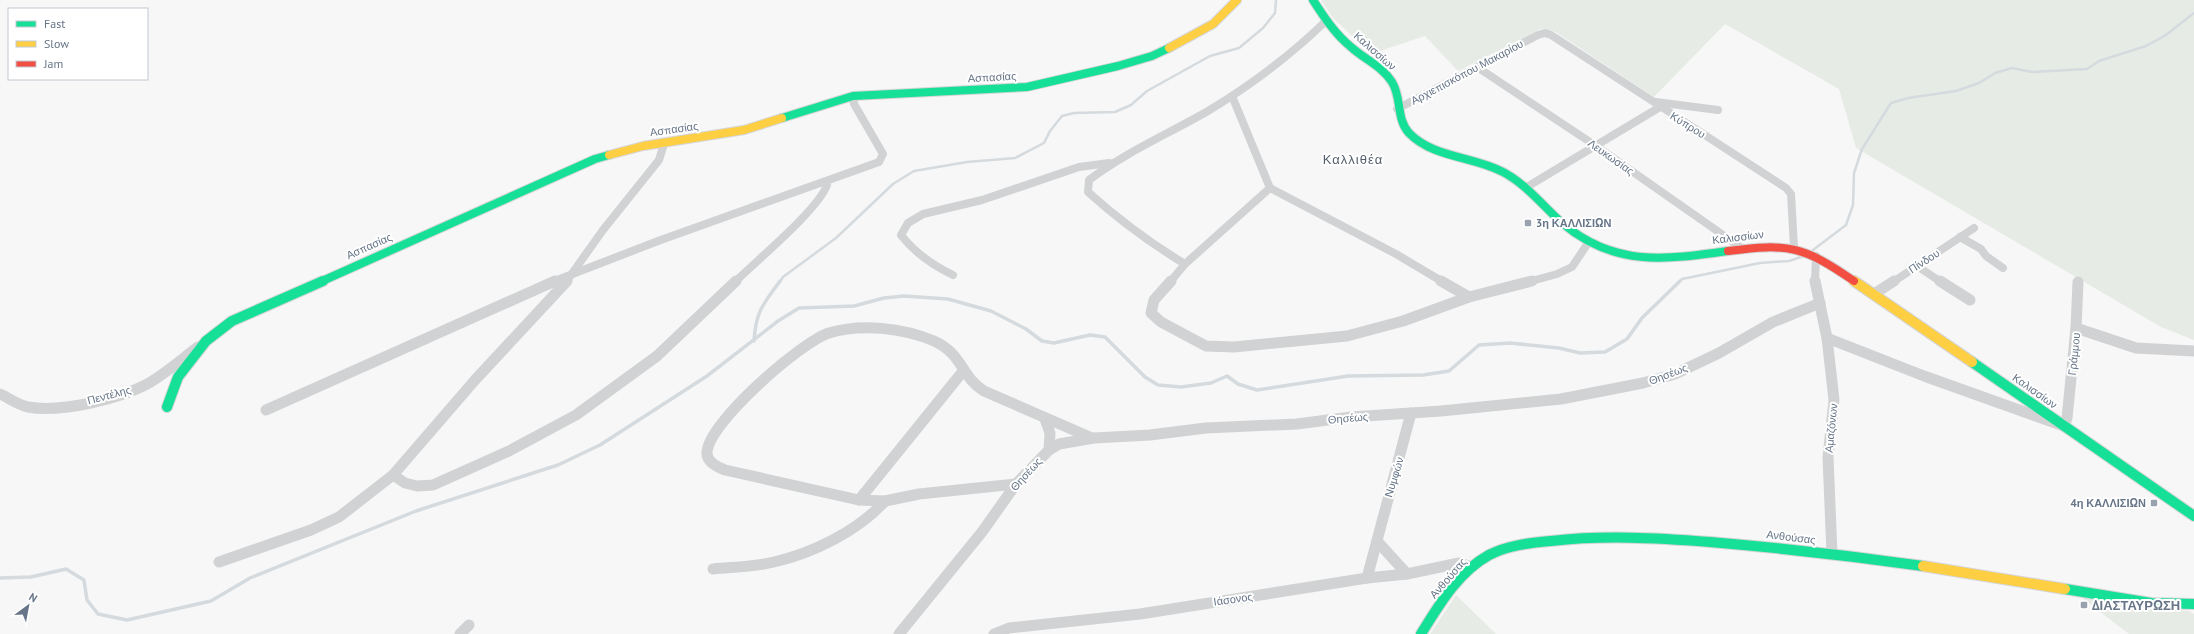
<svg xmlns="http://www.w3.org/2000/svg" width="2194" height="634" viewBox="0 0 2194 634" font-family="'PT Sans',sans-serif">
  <rect width="100%" height="100%" fill="#f7f7f7"/>
  <g fill="#e6ebe5">
    <path d="M 1321,0 L 2194,0 L 2194,340 L 2161,327 L 1856,148 L 1839,89 L 1725,24 L 1654,97 L 1554,31 L 1541,29 L 1458,71 L 1425,36 L 1371,54 L 1333,18 Z"/>
    <path d="M 1456,595 L 1496,634 L 1430,634 Z"/>
    <path d="M 2081,597 L 2189,611 L 2194,614 L 2194,634 L 2129,634 Z"/>
  </g>
  <g fill="none" stroke-linecap="round" stroke-linejoin="round">
    <g stroke="#d4dade" stroke-width="2.5">
      <path d="M 1813,250 L 1846,225 L 1853,205 L 1854,173 L 1862,149 L 1891,103 L 1908,98 L 1956,91 L 1979,83 L 1995,73 L 2012,68 L 2032,72 L 2087,69 L 2099,61 L 2146,46 L 2166,35 L 2194,13"/>
      <path d="M 780,282 L 783,277 L 836,238 L 893,184 L 914,171 L 967,162 L 1015,158 L 1044,143 L 1050,131 L 1062,116 L 1074,113 L 1115,112 L 1131,105 L 1147,91 L 1210,56 L 1239,48 L 1263,28 L 1275,13 L 1276,0"/>
      <path d="M 1679,282 L 1682,279 L 1760,263 L 1789,261 L 1804,256"/>
    </g>
    <g stroke="#d4dade" stroke-width="3.5">
      <path d="M 754,341 C 756,310 763,305 780,281"/>
      <path d="M 0,578 L 31,577 L 66,569 L 84,580 L 87,600 L 98,614 L 127,620 L 211,601 L 250,578 L 416,511 L 558,465 L 600,445 L 707,376 L 778,321 L 799,308 L 854,306 L 884,298 L 904,296 L 948,299 L 991,311 L 1026,329 L 1042,341 L 1054,343 L 1090,335 L 1105,337 L 1145,377 L 1158,385 L 1181,387 L 1211,383 L 1227,376 L 1238,384 L 1257,390 L 1348,376 L 1423,375 L 1449,371 L 1479,345 L 1510,343 L 1559,348 L 1580,353 L 1605,352 L 1627,339 L 1642,318 L 1680,281"/>
    </g>
    <defs>
      <g id="fast-far1">
        <path d="M 1313,0 C 1324,17 1335,34 1351,47 C 1364,59 1382,66 1392,82 C 1402,98 1396,119 1409,133 C 1433,158 1473,156 1503,172 C 1526,184 1543,206 1562,223 C 1614,267 1665,260 1728,251"/>
        <path d="M 782,118 L 853,96 L 1027,87 L 1118,66 L 1152,56 L 1169,48"/>
        <path d="M 320,282 L 595,159 L 609,155"/>
      </g>
      <g id="fast">
        <path d="M 1972,362 L 2194,516"/>
        <path d="M 167,407 L 178,377 L 206,341 L 232,321 L 323,281"/>
        <path d="M 2065,589 L 2151,603 L 2194,604"/>
        <path d="M 1421,634 C 1439,605 1458,572 1489,555 C 1508,545 1530,543 1551,541 C 1604,535 1657,538 1710,542 C 1781,548 1852,556 1923,566"/>
      </g>
      <g id="slow-far1">
        <path d="M 1169,48 L 1213,24 L 1237,0"/>
        <path d="M 609,155 L 643,146 L 744,130 L 782,118"/>
      </g>
      <g id="slow">
        <path d="M 1854,281 L 1972,362"/>
        <path d="M 1923,566 L 2065,589"/>
      </g>
      <path id="jam" d="M 1728,251 C 1789,243 1803,246 1854,281"/>
    </defs>
    <use href="#fast-far1" stroke="#d4d5d7" stroke-width="10"/>
    <use href="#fast" stroke="#d4d5d7" stroke-width="12"/>
    <use href="#slow-far1" stroke="#d4d5d7" stroke-width="10"/>
    <use href="#slow" stroke="#d4d5d7" stroke-width="12"/>
    <use href="#jam" stroke="#d4d5d7" stroke-width="10"/>
    <g stroke="#d1d2d3" stroke-width="8">
      <path d="M 1477,67 L 1596,146 L 1743,249"/>
      <path d="M 1232,96 L 1270,188 L 1396,254 L 1443,282"/>
      <path d="M 1656,102 L 1718,110"/>
      <path d="M 1397,109 L 1538,35 L 1545,33 L 1551,35 L 1786,188 L 1791,194 L 1794,247"/>
      <path d="M 1525,188 L 1660,107"/>
      <path d="M 1960,237 L 1981,249 L 1986,256 L 2003,268"/>
      <path d="M 1185,264 C 1150,243 1118,219 1088,192 L 1089,180 C 1126,152 1168,134 1208,111 C 1251,85 1291,55 1327,20"/>
      <path d="M 1917,266 L 1941,282"/>
      <path d="M 953,275 C 932,265 915,253 901,235 L 908,223 L 923,214 L 982,200 L 1079,167 L 1109,163"/>
      <path d="M 552,282 L 658,241 L 879,162 L 883,154 L 854,104 L 853,96"/>
      <path d="M 566,282 L 603,230 L 659,160 L 664,144"/>
      <path d="M 735,282 C 756,261 818,210 827,185 L 825,182"/>
      <path d="M 1170,282 L 1185,264 L 1270,188"/>
      <path d="M 1528,282 L 1557,274 L 1572,267 L 1588,243"/>
      <path d="M 1815,282 L 1816,256"/>
      <path d="M 1893,282 L 1974,228"/>
    </g>
    <g stroke="#d1d2d3" stroke-width="11">
      <path d="M 1171,281 L 1154,300 L 1151,313 L 1161,322 L 1206,346 L 1234,347 L 1347,336 L 1403,321 L 1469,297 L 1532,281"/>
      <path d="M 1441,281 L 1469,297"/>
      <path d="M 1815,281 L 1827,338 L 1834,400 L 1828,457 L 1832,554"/>
      <path d="M 1940,281 L 1970,300"/>
      <path d="M 1874,294 L 1894,281"/>
      <path d="M 2076,328 L 2136,348 L 2194,351"/>
      <path d="M 1827,338 L 1924,376 L 2064,426 L 2067,418 L 2076,328 L 2078,282"/>
      <path d="M 0,394 C 9,398 18,405 28,407 C 60,413 120,399 149,383 C 166,373 182,359 198,347"/>
      <path d="M 266,410 L 555,281"/>
      <path d="M 1045,419 L 1050,433 L 1049,450"/>
      <path d="M 393,475 L 405,483 L 417,486 L 433,485 L 509,451 L 576,415 L 657,356 L 736,281"/>
      <path d="M 1016,484 L 919,494 L 885,501 L 859,500 L 725,470 C 717,467 706,462 707,452 C 709,422 801,342 829,333 C 861,323 903,328 934,341 C 963,354 961,377 984,391 L 1092,438"/>
      <path d="M 859,500 L 964,370"/>
      <path d="M 1377,541 L 1407,574"/>
      <path d="M 219,562 L 311,530 L 339,517 L 393,475 L 475,380 L 567,281"/>
      <path d="M 713,569 C 733,567 754,567 774,562 C 813,553 858,531 885,501"/>
      <path d="M 1367,578 L 1411,413"/>
      <path d="M 460,634 L 469,625"/>
      <path d="M 899,634 L 982,532 L 1016,484 L 1049,450 L 1059,444 L 1094,438 L 1150,435 L 1206,428 L 1297,424 L 1351,417 L 1441,411 L 1561,399 L 1643,383 L 1675,374 L 1719,353 L 1773,322 L 1820,303"/>
      <path d="M 994,634 L 1009,628 L 1140,614 L 1367,578 L 1407,574 L 1459,563 L 1472,567"/>
    </g>
    <use href="#fast-far1" stroke="#16e098" stroke-width="8"/>
    <use href="#fast" stroke="#16e098" stroke-width="10"/>
    <use href="#slow-far1" stroke="#ffcf43" stroke-width="8"/>
    <use href="#slow" stroke="#ffcf43" stroke-width="10"/>
    <use href="#jam" stroke="#f24e42" stroke-width="8"/>
  </g>
  <g fill="#99a2af" stroke="#fff" stroke-width="1.5">
    <rect x="1524" y="219" width="8" height="8" rx="2"/>
    <rect x="2150" y="499" width="8" height="8" rx="2"/>
    <rect x="2080" y="601" width="8" height="8" rx="2"/>
  </g>
  <g text-anchor="middle" dominant-baseline="central" stroke-width="4" stroke-linejoin="round" paint-order="stroke">
    <g font-size="11" fill="#667588" stroke="#fff">
      <text transform="translate(1375 51) rotate(41)">Καλισσίων</text>
      <text transform="translate(1467 72) rotate(-28)">Αρχιεπισκόπου Μακαρίου</text>
      <text transform="translate(992 77) rotate(-3)">Ασπασίας</text>
      <text transform="translate(1688 125) rotate(32)">Κύπρου</text>
      <text transform="translate(674 129) rotate(-8)">Ασπασίας</text>
      <text transform="translate(1611 157) rotate(35)">Λευκωσίας</text>
      <text transform="translate(1738 237) rotate(-7)">Καλισσίων</text>
      <text transform="translate(369 246) rotate(-24)">Ασπασίας</text>
      <text transform="translate(1924 261) rotate(-33)">Πίνδου</text>
      <text transform="translate(2074 354) rotate(-84)">Γράμμου</text>
      <text transform="translate(1668 374) rotate(-21)">Θησέως</text>
      <text transform="translate(2035 391) rotate(35)">Καλισσίων</text>
      <text transform="translate(109 395) rotate(-15)">Πεντέλης</text>
      <text transform="translate(1348 418) rotate(-5)">Θησέως</text>
      <text transform="translate(1831 428) rotate(-84)">Αμαζόνων</text>
      <text transform="translate(1026 474) rotate(-48)">Θησέως</text>
      <text transform="translate(1394 477) rotate(-73)">Νυμφών</text>
      <text transform="translate(1791 537) rotate(7)">Ανθούσας</text>
      <text transform="translate(1448 578) rotate(-49)">Ανθούσας</text>
      <text transform="translate(1233 599) rotate(-8)">Ιάσονος</text>
    </g>
    <g font-size="11" font-weight="bold" fill="#667588" stroke="#fff" text-anchor="start">
      <text x="1536" y="223">3η ΚΑΛΛΙΣΙΩΝ</text>
      <text x="2146" y="503" text-anchor="end">4η ΚΑΛΛΙΣΙΩΝ</text>
    </g>
    <g font-size="13" letter-spacing="1" fill="#545f6d" stroke="#fff">
      <text x="1353" y="159">Καλλιθέα</text>
    </g>
    <g font-size="13" font-weight="bold" fill="#667588" stroke="#fff" text-anchor="start">
      <text x="2092" y="605">ΔΙΑΣΤΑΥΡΩΣΗ</text>
    </g>
  </g>
  <rect x="8" y="8" width="140" height="72" fill="#ffffff" stroke="#c2c8cf"/>
  <rect x="16" y="21" width="20" height="6" fill="#16e098" stroke="#c2c8cf"/>
  <text x="44" y="28" font-size="12" fill="#667588">Fast</text>
  <rect x="16" y="41" width="20" height="6" fill="#ffcf43" stroke="#c2c8cf"/>
  <text x="44" y="48" font-size="12" fill="#667588">Slow</text>
  <rect x="16" y="61" width="20" height="6" fill="#f24e42" stroke="#c2c8cf"/>
  <text x="44" y="68" font-size="12" fill="#667588">Jam</text>
  <g transform="translate(28 606) rotate(32)" stroke="#ffffff" stroke-width="3" paint-order="stroke">
  <path d="M0-3L7 15L0 10L-7 15Z" fill="#667588"/>
  <text y="-6" font-size="11" font-weight="bold" text-anchor="middle" fill="#667588">N</text>
  </g>
</svg>
